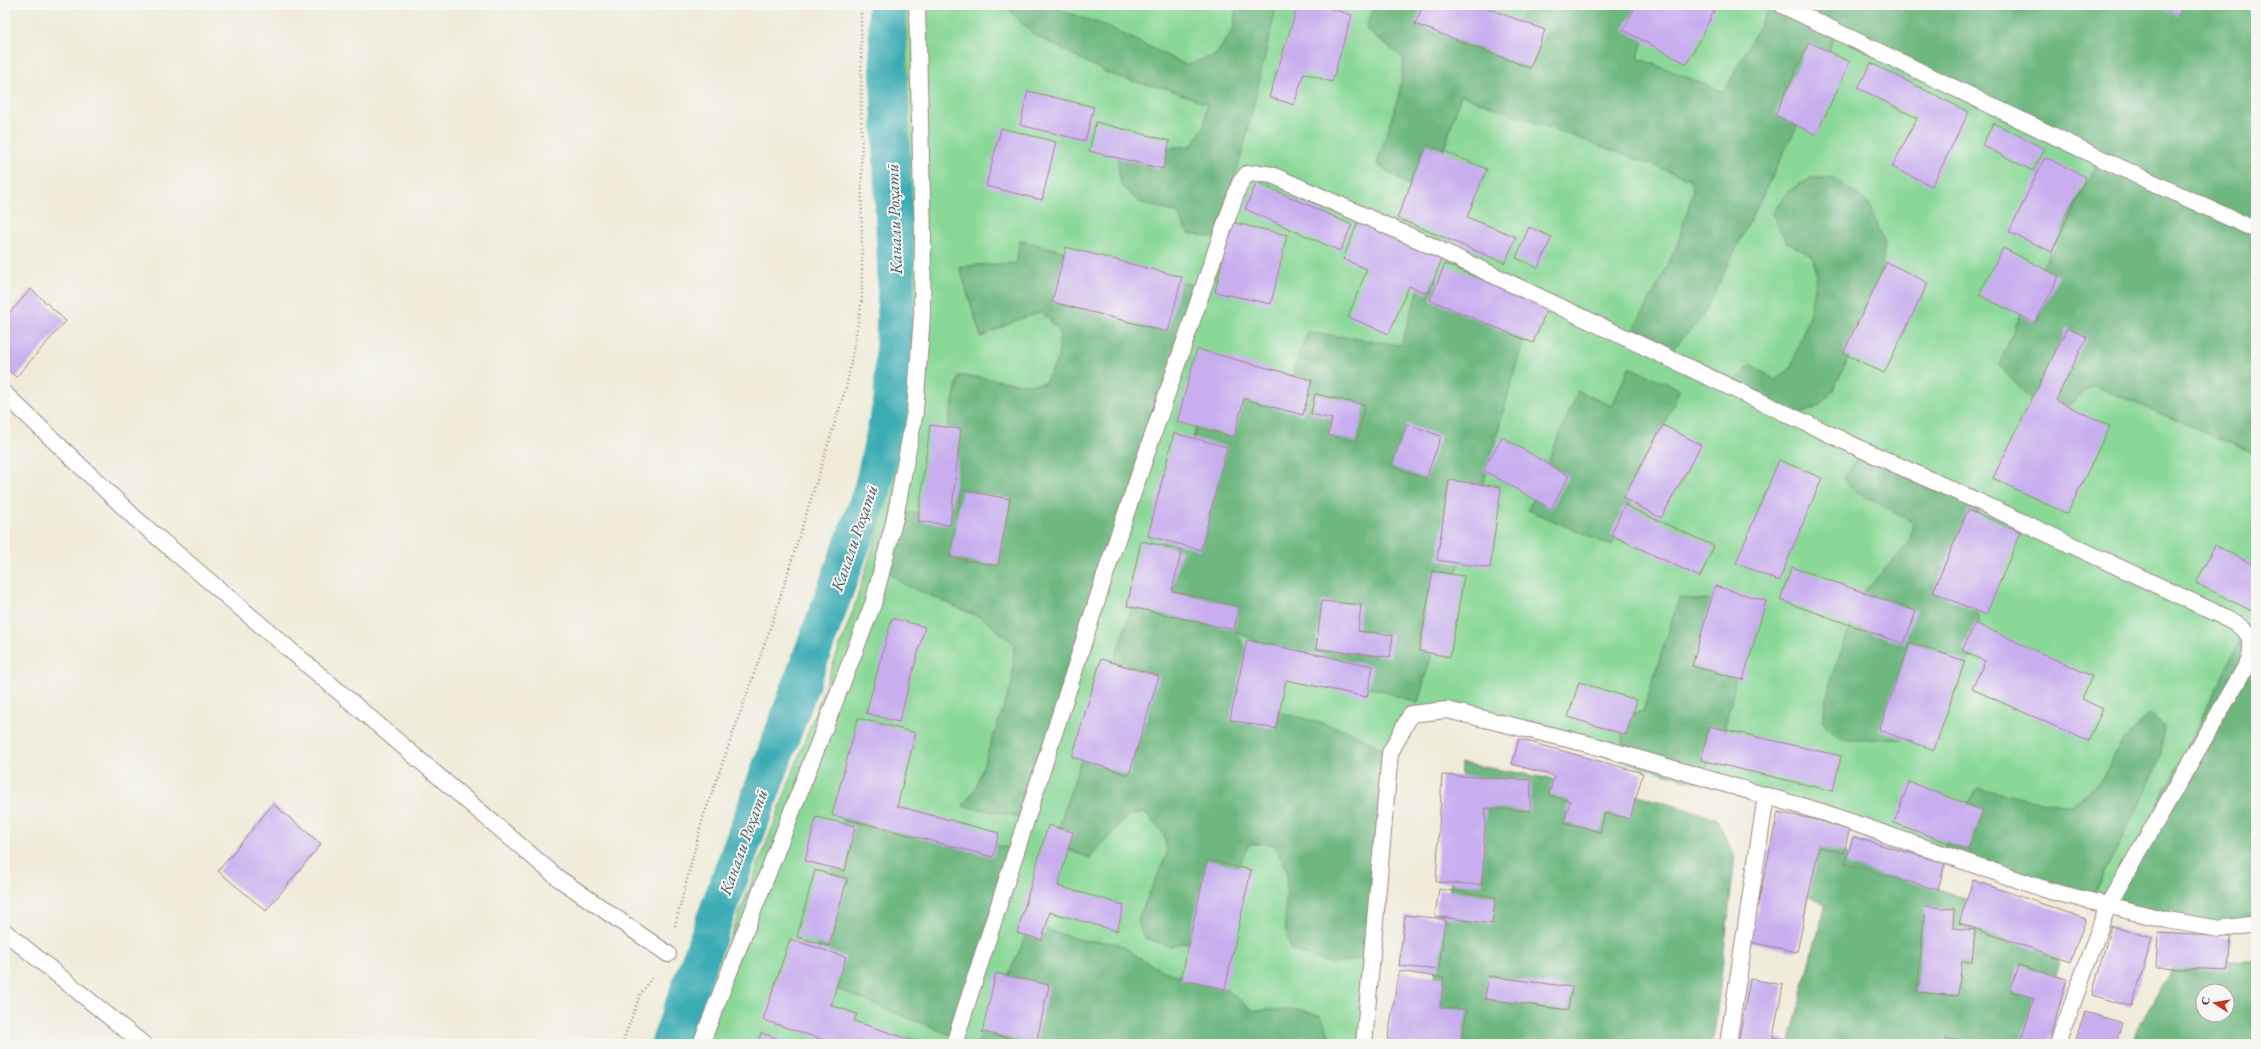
<svg xmlns="http://www.w3.org/2000/svg" width="2261" height="1049" viewBox="0 0 2261 1049" font-family="'EB Garamond',serif">
  <rect width="100%" height="100%" fill="#f6f6f2"/>
  <filter id="ink" filterUnits="userSpaceOnUse"><feTurbulence type="fractalNoise" baseFrequency=".025" numOctaves="2"/><feDisplacementMap in="SourceGraphic" scale="8" xChannelSelector="R" yChannelSelector="G"/><feConvolveMatrix kernelMatrix="1 2 1 2 8 2 1 2 1" color-interpolation-filters="sRGB"/></filter>
  <filter id="wash" filterUnits="userSpaceOnUse"><feTurbulence type="fractalNoise" baseFrequency=".012" numOctaves="4" result="noise"/><feDisplacementMap in="SourceGraphic" scale="16" xChannelSelector="R" yChannelSelector="G"/><feGaussianBlur stdDeviation="0.9" result="paint"/><feColorMatrix in="noise" values="0 0 0 0 0 0 0 0 0 0 0 0 0 0 0 0 0 1.4 0 .05"/><feComposite in="paint" operator="in"/></filter>
  <g filter="url(#wash)">
    <rect width="100%" height="100%" fill="#f0ebd9"/>
    <path fill="#89d897" stroke="#6a7c61" d="M 905,5 L 2256,5 L 2256,924 L 2220,929 L 1943,854 L 1447,710 L 1411,714 L 1390,753 L 1364,1044 L 689,1044 L 759,863 L 853,611 L 873,547 L 906,410 L 912,228 Z"/>
    <g fill="#6eb880" stroke="#5c6c56" fill-rule="evenodd">
      <path d="M 1017,5 L 1045,5 L 1107,26 L 1186,65 L 1216,55 L 1234,27 L 1236,5 L 1277,5 L 1243,150 L 1215,238 L 1188,233 L 1177,213 L 1139,202 L 1120,184 L 1118,158 L 1151,149 L 1191,146 L 1204,127 L 1207,104 L 1165,88 L 1135,82 L 1107,73 L 1033,34 L 1010,11 Z"/>
      <path d="M 1374,5 L 1432,5 L 1505,31 L 1536,5 L 1653,5 L 1638,58 L 1724,92 L 1770,6 L 1768,5 L 2256,5 L 2256,206 L 2240,227 L 2256,235 L 2256,454 L 2093,385 L 2050,419 L 1999,366 L 2029,293 L 2098,161 L 1834,36 L 1821,74 L 1801,118 L 1702,317 L 1666,357 L 1628,338 L 1659,283 L 1678,243 L 1693,191 L 1690,179 L 1461,95 L 1432,188 L 1409,186 L 1377,164 L 1399,95 L 1404,59 L 1366,29 Z"/>
      <path d="M 1811,178 L 1834,178 L 1869,204 L 1885,244 L 1877,300 L 1833,390 L 1821,405 L 1790,419 L 1728,388 L 1751,364 L 1775,380 L 1791,368 L 1809,315 L 1817,273 L 1812,256 L 1786,242 L 1772,214 L 1788,191 Z"/>
      <path d="M 1020,240 L 1199,287 L 1026,818 L 963,806 L 975,789 L 1012,683 L 1014,644 L 984,619 L 901,583 L 881,565 L 894,513 L 931,513 L 941,454 L 959,376 C 988,375 1016,388 1045,383 L 1058,358 L 1060,332 L 1042,312 L 1017,320 L 981,337 L 959,266 L 1016,263 Z"/>
      <path d="M 1424,272 L 1527,327 L 1471,527 L 1438,631 L 1418,703 L 1311,667 L 1235,631 L 1257,667 L 1261,707 L 1350,731 L 1390,753 L 1371,957 L 1332,964 L 1291,950 L 1285,928 L 1287,871 L 1274,844 L 1249,844 L 1204,939 L 1169,946 L 1143,937 L 1138,919 L 1167,854 L 1164,834 L 1145,813 L 1127,816 L 1090,858 L 1053,844 L 1135,598 L 1150,587 L 1212,373 L 1287,390 L 1307,332 L 1401,345 Z"/>
      <path d="M 1629,367 L 1680,389 L 1612,546 L 1528,510 L 1578,391 L 1612,406 Z"/>
      <path d="M 1863,452 L 1980,505 L 1956,574 L 1973,592 L 1981,634 L 1979,647 L 1903,739 L 1841,740 L 1822,721 L 1831,678 L 1864,592 L 1909,543 L 1913,523 L 1849,487 L 1844,478 Z"/>
      <path d="M 1679,598 L 1747,604 L 1732,698 L 1722,739 L 1705,770 L 1623,744 L 1624,716 L 1643,711 Z"/>
      <path d="M 2256,609 L 2256,924 L 2220,929 L 2108,905 Z"/>
      <path d="M 2149,714 L 2164,726 L 2161,755 L 2144,795 L 2090,901 L 1943,854 L 1951,831 L 1978,788 L 2026,799 L 2071,805 L 2100,782 L 2122,742 Z"/>
      <path d="M 1461,763 L 1628,792 L 1716,818 L 1735,857 L 1715,1029 L 1711,1044 L 1433,1044 L 1428,1017 L 1458,839 Z"/>
      <path d="M 847,811 L 873,814 L 1016,850 L 956,1037 L 812,979 L 839,834 Z"/>
      <path d="M 1803,836 L 2066,938 L 2035,1044 L 1789,1044 L 1825,904 L 1792,886 Z"/>
      <path d="M 1031,925 L 1081,940 L 1118,943 L 1141,959 L 1163,971 L 1225,989 L 1253,1010 L 1302,1010 L 1321,1016 L 1334,1044 L 977,1044 Z"/>
      <path d="M 2178,958 L 2256,961 L 2256,1044 L 2133,1044 L 2136,1031 ZM 2203,991 L 2227,991 L 2227,1015 L 2203,1015 Z"/>
    </g>
    <g fill="none" stroke-linecap="round" stroke-linejoin="round">
      <path stroke="#3aacb4" stroke-width="37" d="M 669,1044 L 872,490 L 892,400 L 896,281 L 886,5"/>
    </g>
    <g id="blocks">
      <g fill="#c8adef">
        <path d="M 1298,5 L 1319,5 L 1352,15 L 1332,82 L 1304,73 L 1294,105 L 1269,97 Z"/>
        <path d="M 1423,5 L 1479,5 L 1545,30 L 1530,68 L 1415,24 Z"/>
        <path d="M 1636,5 L 1717,5 L 1687,64 L 1623,30 Z"/>
        <path d="M 2155,5 L 2183,5 L 2178,16 Z"/>
        <path d="M 1809,42 L 1850,62 L 1816,135 L 1775,115 Z"/>
        <path d="M 1871,63 L 1969,112 L 1932,186 L 1892,167 L 1917,118 L 1858,88 Z"/>
        <path d="M 1028,91 L 1094,107 L 1085,141 L 1020,125 Z"/>
        <path d="M 1096,122 L 1170,141 L 1163,169 L 1089,151 Z"/>
        <path d="M 1994,123 L 2045,149 L 2033,171 L 1982,145 Z"/>
        <path d="M 1001,128 L 1056,142 L 1042,200 L 986,186 Z"/>
        <path d="M 1427,144 L 1487,169 L 1467,217 L 1516,237 L 1505,263 L 1397,218 Z"/>
        <path d="M 2045,157 L 2086,177 L 2052,252 L 2009,232 Z"/>
        <path d="M 1257,182 L 1352,225 L 1340,251 L 1245,209 Z"/>
        <path d="M 1231,222 L 1287,235 L 1271,304 L 1215,292 Z"/>
        <path d="M 1358,222 L 1443,256 L 1428,294 L 1409,286 L 1389,334 L 1348,317 L 1367,269 L 1343,259 Z"/>
        <path d="M 1529,227 L 1552,237 L 1538,268 L 1516,258 Z"/>
        <path d="M 1066,247 L 1182,277 L 1168,332 L 1052,302 Z"/>
        <path d="M 2003,248 L 2059,276 L 2035,323 L 1979,295 Z"/>
        <path d="M 1887,262 L 1928,283 L 1884,373 L 1843,353 Z"/>
        <path d="M 1445,264 L 1548,307 L 1533,343 L 1430,300 Z"/>
        <path d="M 31,289 L 66,321 L 16,377 L 5,367 L 5,318 Z"/>
        <path d="M 2067,328 L 2087,337 L 2056,400 L 2110,426 L 2067,514 L 1993,478 Z"/>
        <path d="M 1197,349 L 1312,380 L 1303,415 L 1244,399 L 1234,437 L 1177,422 Z"/>
        <path d="M 1315,394 L 1365,405 L 1356,442 L 1328,435 L 1332,419 L 1311,414 Z"/>
        <path d="M 1407,424 L 1441,436 L 1426,479 L 1391,466 Z"/>
        <path d="M 930,425 L 961,429 L 950,525 L 918,521 Z"/>
        <path d="M 1663,425 L 1701,445 L 1661,518 L 1623,498 Z"/>
        <path d="M 1174,433 L 1227,447 L 1201,550 L 1148,536 Z"/>
        <path d="M 1502,437 L 1569,476 L 1551,509 L 1483,470 Z"/>
        <path d="M 1779,460 L 1822,478 L 1779,581 L 1736,563 Z"/>
        <path d="M 1449,480 L 1501,487 L 1490,568 L 1437,560 Z"/>
        <path d="M 962,490 L 1010,499 L 998,566 L 950,557 Z"/>
        <path d="M 1624,505 L 1714,546 L 1700,577 L 1611,535 Z"/>
        <path d="M 1968,510 L 2021,532 L 1986,615 L 1933,592 Z"/>
        <path d="M 1141,541 L 1182,550 L 1172,591 L 1239,607 L 1234,630 L 1127,606 Z"/>
        <path d="M 2215,545 L 2256,566 L 2256,603 L 2252,611 L 2196,583 Z"/>
        <path d="M 1792,567 L 1916,611 L 1904,644 L 1780,600 Z"/>
        <path d="M 1433,571 L 1464,576 L 1450,657 L 1419,651 Z"/>
        <path d="M 1715,586 L 1766,601 L 1743,680 L 1692,666 Z"/>
        <path d="M 1322,601 L 1361,605 L 1358,631 L 1393,635 L 1390,657 L 1316,649 Z"/>
        <path d="M 892,618 L 925,627 L 899,722 L 866,713 Z"/>
        <path d="M 1975,623 L 2092,676 L 2082,699 L 2103,709 L 2088,741 L 1972,689 L 1985,661 L 1962,651 Z"/>
        <path d="M 1247,640 L 1373,666 L 1367,697 L 1286,680 L 1276,729 L 1230,720 Z"/>
        <path d="M 1910,642 L 1965,661 L 1934,750 L 1879,730 Z"/>
        <path d="M 1101,659 L 1159,676 L 1129,775 L 1072,757 Z"/>
        <path d="M 1579,682 L 1637,700 L 1626,735 L 1568,717 Z"/>
        <path d="M 858,718 L 916,733 L 897,806 L 999,833 L 993,857 L 832,815 Z"/>
        <path d="M 1709,726 L 1841,756 L 1833,791 L 1701,760 Z"/>
        <path d="M 1519,739 L 1643,773 L 1630,819 L 1605,813 L 1600,832 L 1564,822 L 1570,801 L 1549,795 L 1554,776 L 1512,764 Z"/>
        <path d="M 1442,775 L 1531,780 L 1530,811 L 1486,808 L 1482,885 L 1436,882 Z"/>
        <path d="M 1909,782 L 1983,810 L 1968,850 L 1894,823 Z"/>
        <path d="M 273,804 L 321,844 L 266,911 L 218,871 Z"/>
        <path d="M 1778,812 L 1850,827 L 1844,853 L 1819,847 L 1797,952 L 1750,942 Z"/>
        <path d="M 816,817 L 855,826 L 845,871 L 805,861 Z"/>
        <path d="M 1048,825 L 1073,832 L 1058,886 L 1124,905 L 1117,931 L 1050,912 L 1042,940 L 1017,933 Z"/>
        <path d="M 1853,837 L 1945,863 L 1938,890 L 1845,864 Z"/>
        <path d="M 1207,860 L 1251,870 L 1225,989 L 1181,980 Z"/>
        <path d="M 815,870 L 847,879 L 829,946 L 797,937 Z"/>
        <path d="M 1973,880 L 2086,919 L 2070,962 L 1959,923 Z"/>
        <path d="M 1439,889 L 1496,897 L 1492,924 L 1435,916 Z"/>
        <path d="M 1925,906 L 1954,909 L 1953,928 L 1975,930 L 1972,962 L 1962,961 L 1958,996 L 1917,992 Z"/>
        <path d="M 1405,915 L 1445,919 L 1439,970 L 1399,966 Z"/>
        <path d="M 2111,926 L 2152,938 L 2132,1007 L 2092,995 Z"/>
        <path d="M 2158,933 L 2231,937 L 2228,970 L 2156,967 Z"/>
        <path d="M 790,939 L 846,957 L 831,1005 L 857,1014 L 854,1021 L 924,1044 L 836,1044 L 763,1020 Z"/>
        <path d="M 2018,965 L 2067,979 L 2048,1044 L 2020,1044 L 2034,998 L 2010,991 Z"/>
        <path d="M 1399,971 L 1444,978 L 1440,1007 L 1467,1010 L 1461,1044 L 1387,1044 Z"/>
        <path d="M 996,973 L 1049,985 L 1036,1044 L 982,1032 Z"/>
        <path d="M 1488,976 L 1572,987 L 1568,1010 L 1485,999 Z"/>
        <path d="M 1750,979 L 1783,985 L 1773,1037 L 1805,1044 L 1738,1044 Z"/>
        <path d="M 2085,1012 L 2122,1023 L 2116,1044 L 2075,1044 Z"/>
        <path d="M 761,1033 L 795,1044 L 758,1044 Z"/>
        <path d="M 1946,1038 L 1967,1043 L 1967,1044 L 1945,1044 Z"/>
      </g>
    </g>
  </g>
  <g filter="url(#ink)">
    <use href="#blocks" fill-opacity="0" stroke="#9d8582" stroke-width="1"/>
    <g fill="none" stroke-linecap="round" stroke-linejoin="round">
      <defs>
        <g id="lane">
          <path d="M 1782,5 L 2104,160 L 2256,230"/>
          <path d="M 5,394 L 135,518 L 558,878 L 668,954"/>
          <path d="M 5,932 L 143,1044"/>
          <path d="M 701,1044 L 873,604 L 895,518 L 915,412 L 922,314 L 923,236 L 917,5"/>
          <path d="M 954,1044 L 1109,563 L 1223,230 L 1240,183 L 1247,174 L 1259,173 L 1272,175 L 1421,241 L 1859,448 L 1984,504 L 2229,619 C 2249,632 2255,637 2249,661 L 2108,905 L 2058,1044"/>
          <path d="M 1364,1044 L 1390,753 L 1411,714 L 1447,710 L 1592,745 L 1825,813 L 2050,891 L 2167,920 L 2220,929 L 2256,924"/>
          <path d="M 1728,1044 L 1766,796"/>
        </g>
      </defs>
      <use href="#lane" stroke="#9d8582" stroke-width="18"/>
      <g stroke="#9d8582" stroke-width="2.5" stroke-dasharray="1 3" stroke-linecap="butt">
        <path d="M 675,926 L 702,821 L 773,620 L 847,384 L 862,300 L 861,5"/>
        <path d="M 622,1044 L 640,995 L 653,976"/>
      </g>
      <use href="#lane" stroke="#fff" stroke-width="16"/>
    </g>
  </g>
  <g text-anchor="middle" dominant-baseline="central" stroke-width="4" stroke-linejoin="round" paint-order="stroke">
    <g font-size="17" font-style="italic" fill="#445762" stroke="#f6f6f2">
      <text transform="translate(894 219) rotate(-92)">Канали Роҳатӣ</text>
      <text transform="translate(854 538) rotate(-71)">Канали Роҳатӣ</text>
      <text transform="translate(743 842) rotate(-70)">Канали Роҳатӣ</text>
    </g>
  </g>
  <rect width="2261" height="1049" fill="none" stroke="#f6f6f2" stroke-width="20"/>
  <g transform="translate(2215 1003) rotate(282)"><circle r="19" fill="#f6f6f2" stroke="#b1a0a2"/>
  <path d="M0-3L7 15L0 10L-7 15Z" fill="#c8321e"/>
  <text y="-6" font-size="11" font-weight="bold" text-anchor="middle" fill="#4a1f2b">С</text>
  </g>
</svg>
